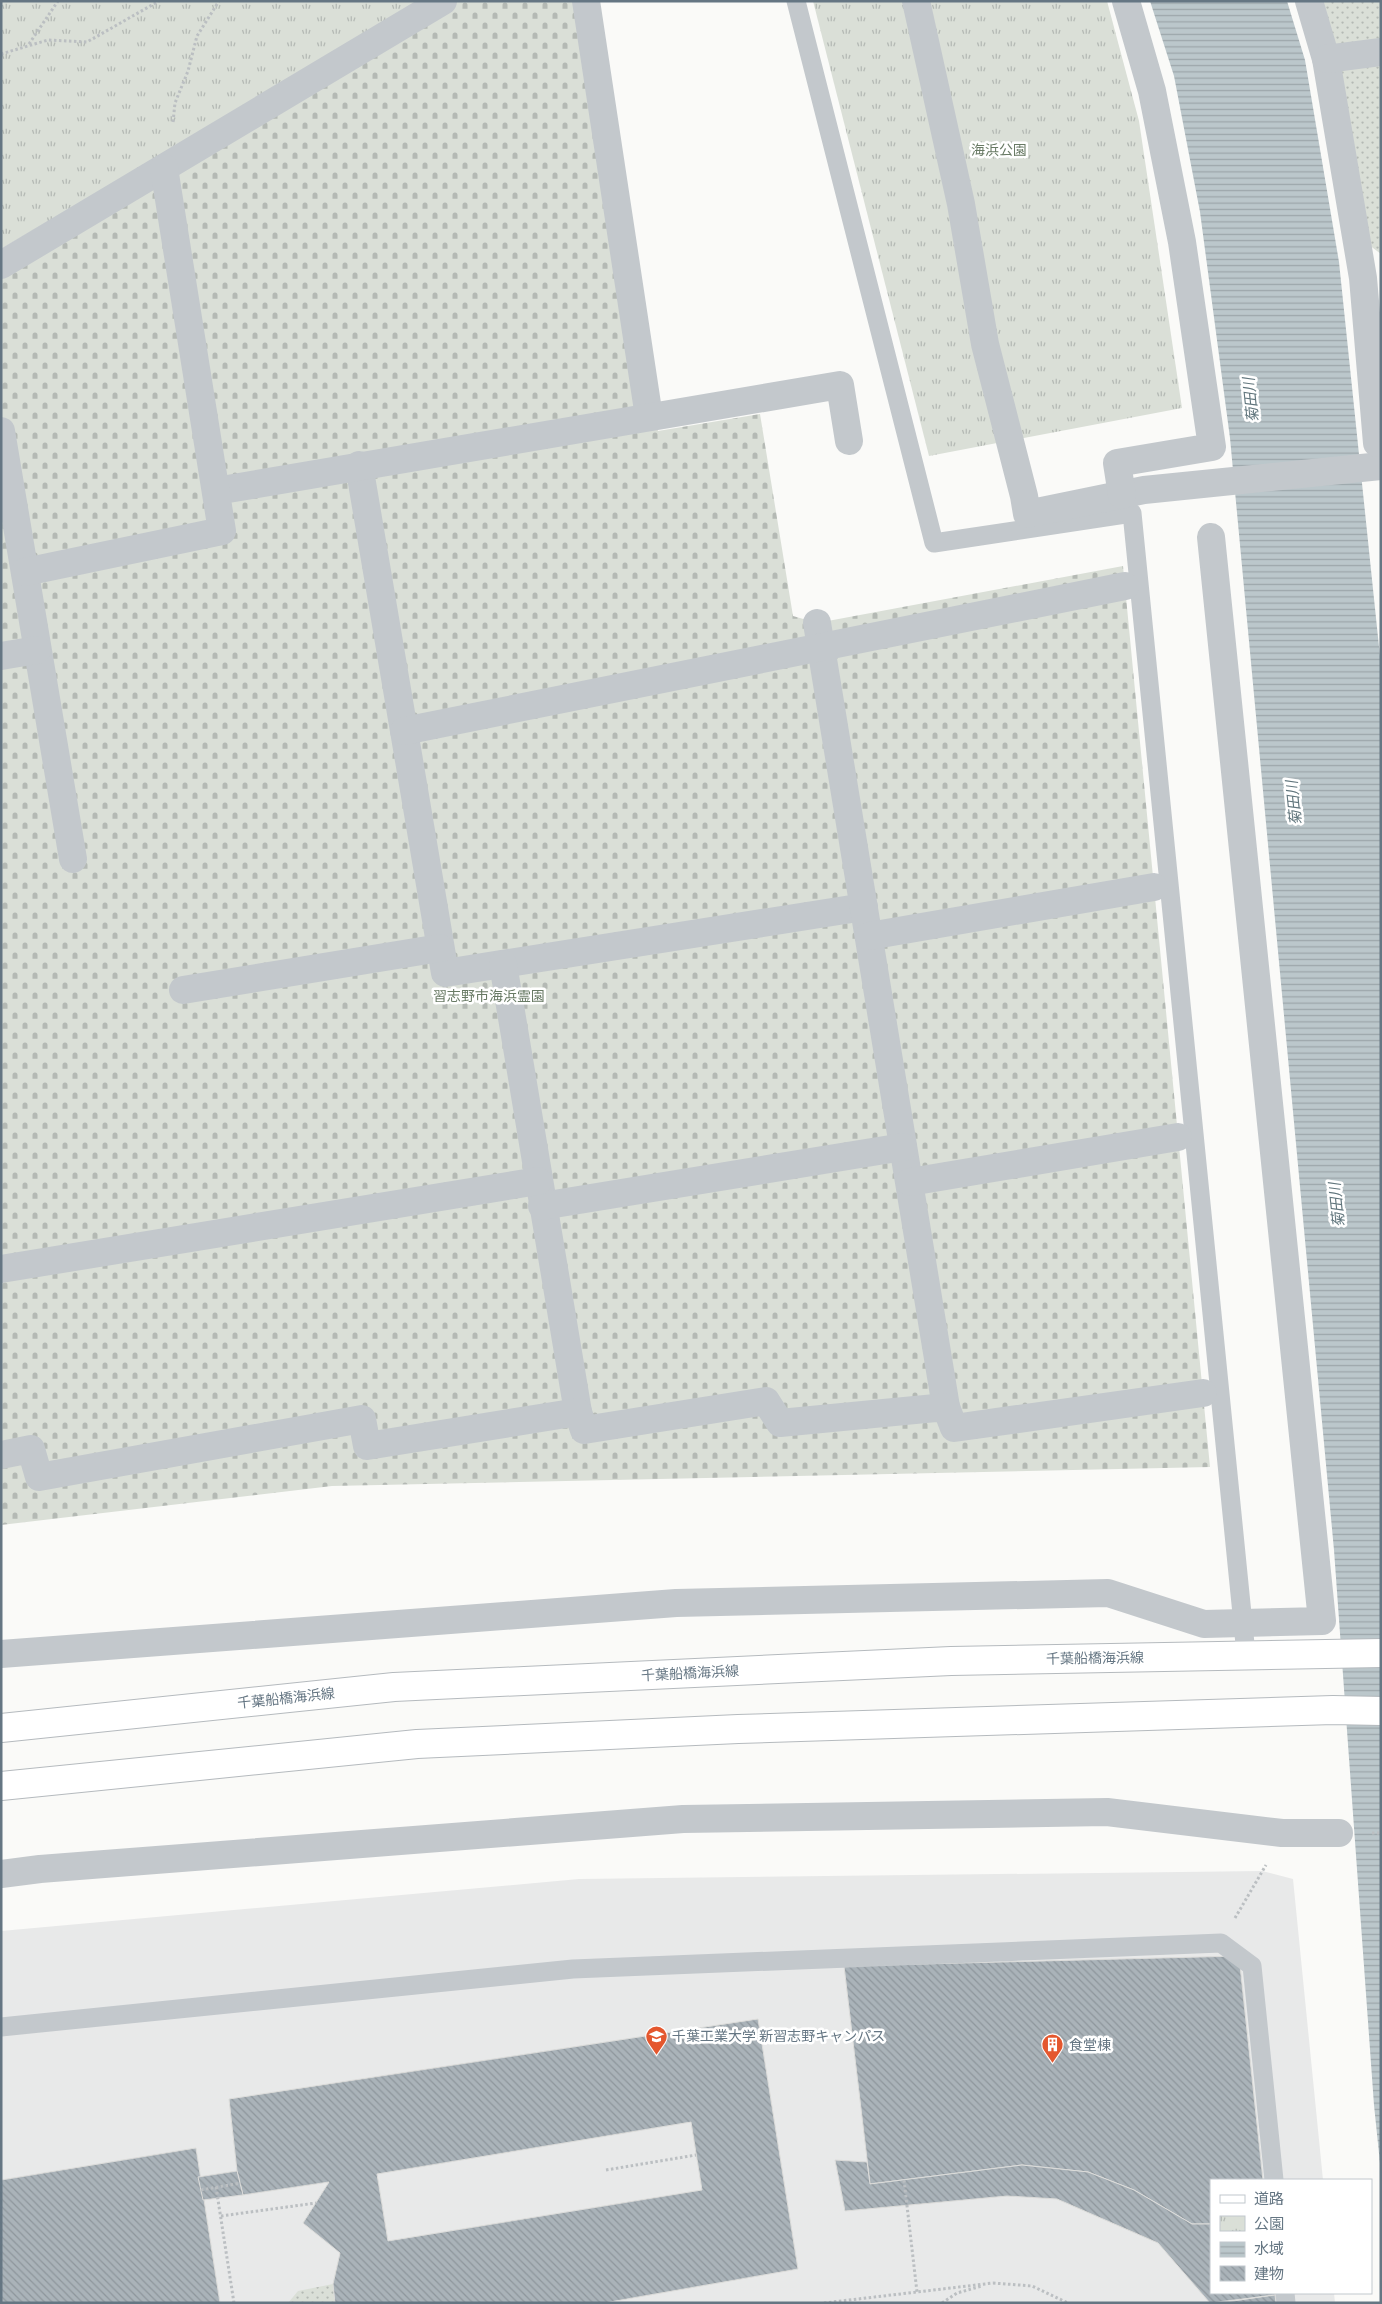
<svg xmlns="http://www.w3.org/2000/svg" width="1382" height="2304" viewBox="0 0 1382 2304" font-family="'Roboto Condensed','Noto Sans JP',sans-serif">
  <defs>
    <pattern id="grass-dots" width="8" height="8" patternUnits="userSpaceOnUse" patternTransform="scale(1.25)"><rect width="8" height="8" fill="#dadfd7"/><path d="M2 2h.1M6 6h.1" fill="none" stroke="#b4b9b4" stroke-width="1.8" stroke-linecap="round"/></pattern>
    <pattern id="cemetery-stones" width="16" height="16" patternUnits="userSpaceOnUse" patternTransform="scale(1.25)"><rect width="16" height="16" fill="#dadfd7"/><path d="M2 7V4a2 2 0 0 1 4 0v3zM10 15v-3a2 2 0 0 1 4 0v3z" fill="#b4b9b4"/></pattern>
    <pattern id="park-tufts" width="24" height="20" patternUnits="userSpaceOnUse" patternTransform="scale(1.25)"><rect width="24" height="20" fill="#dadfd7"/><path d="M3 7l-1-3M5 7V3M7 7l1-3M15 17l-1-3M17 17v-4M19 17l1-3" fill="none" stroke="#b4b9b4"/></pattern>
    <pattern id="water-rules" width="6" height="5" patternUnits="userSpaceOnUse" patternTransform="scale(1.25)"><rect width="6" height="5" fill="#bbc7cb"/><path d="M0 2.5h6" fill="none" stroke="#9ca6aa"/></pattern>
    <pattern id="building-back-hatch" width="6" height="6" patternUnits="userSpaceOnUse" patternTransform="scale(1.25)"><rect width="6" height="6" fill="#aab3b9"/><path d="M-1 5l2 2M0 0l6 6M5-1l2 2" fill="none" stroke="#8e969c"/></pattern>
  </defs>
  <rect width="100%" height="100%" fill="#fafaf8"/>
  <path fill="#e8e9e9" d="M 1262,1871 L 1293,1879 L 1323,2180 L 1211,2180 L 1211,2293 L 1334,2293 L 1335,2303 L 1,2303 L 1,1931 L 579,1879 Z"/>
  <g fill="url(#grass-dots)">
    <path d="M 1320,1 L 1381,1 L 1381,39 L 1340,46 L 1334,44 Z"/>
    <path d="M 1381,64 L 1381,254 L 1369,245 L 1341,69 Z"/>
    <path d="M 333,2284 L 335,2303 L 288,2303 L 298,2291 Z"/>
  </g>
  <path fill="url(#cemetery-stones)" d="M 432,1 L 591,1 L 658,431 L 760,414 L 793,616 L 817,623 L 1123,566 L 1210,1467 L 332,1486 L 1,1525 L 1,256 Z"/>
  <g fill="url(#park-tufts)">
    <path d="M 1,1 L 424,1 L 1,249 Z"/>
    <path d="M 813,1 L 1107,1 L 1139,121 L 1182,408 L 929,456 Z"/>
  </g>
  <path fill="url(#water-rules)" d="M 1150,1 L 1287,1 L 1305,60 L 1339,262 L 1381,666 L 1381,2173 L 1374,2105 L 1334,1550 L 1230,438 L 1200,212 L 1174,76 Z"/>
  <g fill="url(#building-back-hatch)" stroke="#dcdcda" fill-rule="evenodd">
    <path d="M 1239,1956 L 1263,2180 L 1211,2180 L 1211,2224 L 1192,2224 L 1134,2190 L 1088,2172 L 1022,2165 L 870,2184 L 844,1966 Z"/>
    <path d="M 758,2019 L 798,2269 L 604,2303 L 335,2303 L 333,2284 L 340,2253 L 303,2223 L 329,2182 L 243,2195 L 237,2171 L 229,2099 ZM 691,2122 L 702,2190 L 388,2241 L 377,2174 Z"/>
    <path d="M 196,2148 L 220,2303 L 1,2303 L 1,2180 Z"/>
    <path d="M 835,2160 L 867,2162 L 870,2184 L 1022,2165 L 1088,2172 L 1134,2190 L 1192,2224 L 1211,2224 L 1211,2293 L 1275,2293 L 1275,2295 L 1210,2303 L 1158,2243 L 1057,2199 L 1007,2196 L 845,2211 Z"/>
    <path d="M 237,2171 L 243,2195 L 203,2200 L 198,2177 Z"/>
    <path d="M 1275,2295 L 1276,2303 L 1219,2303 Z"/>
  </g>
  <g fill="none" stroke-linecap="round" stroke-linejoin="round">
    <defs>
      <g id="primary">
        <path d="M 1,1728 L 394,1687 L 951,1661 L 1381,1653"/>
        <path d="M 1,1786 L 417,1744 L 738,1729 L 1333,1710 L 1381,1711"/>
      </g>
    </defs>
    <use href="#primary" stroke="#b5babe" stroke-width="30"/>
    <g stroke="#bbbfc2" stroke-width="3" stroke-dasharray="2.5 2.5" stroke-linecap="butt">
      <path d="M 29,44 L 58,1"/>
      <path d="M 1,54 L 48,40 L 87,42 L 159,1"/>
      <path d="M 173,122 L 175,103 L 188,71 L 197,36 L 219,1"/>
      <path d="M 1372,1833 L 1381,1833"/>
      <path d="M 1235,1918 L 1266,1865"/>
      <path d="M 606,2170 L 696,2155"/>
      <path d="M 904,2180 L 917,2292"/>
      <path d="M 216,2187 L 234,2303"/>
      <path d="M 201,2190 L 241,2183"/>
      <path d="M 221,2216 L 316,2203"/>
      <path d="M 993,2283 L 1032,2286 L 1068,2303"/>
      <path d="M 824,2303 L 993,2283"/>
      <path d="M 942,2303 L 957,2293 L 982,2286"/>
    </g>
    <g stroke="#c3c8cc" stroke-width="19">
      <path d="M 796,1 L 934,543 L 1132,513 L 1246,1654"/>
      <path d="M 1,2027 L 573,1969 L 1221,1943 L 1252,1966 L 1274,2180"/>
      <path d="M 1285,2293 L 1286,2303"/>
    </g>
    <g stroke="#c3c8cc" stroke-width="28">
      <path d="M 586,1 L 649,417"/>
      <path d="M 916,1 L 961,204 L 985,344 L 1024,496 L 1027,514 L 1144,490 L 1381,466"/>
      <path d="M 1309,1 L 1326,59 L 1363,278 L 1377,443"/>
      <path d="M 1326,59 L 1381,52"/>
      <path d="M 1,265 L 443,1"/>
      <path d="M 1,431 L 73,859"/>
      <path d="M 359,465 L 445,973 L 864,907"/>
      <path d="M 216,491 L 840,385 L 849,441"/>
      <path d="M 1122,495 L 1117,463 L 1212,447 L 1182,242 L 1152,91 L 1126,1"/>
      <path d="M 25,572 L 222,531 L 164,168"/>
      <path d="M 817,623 L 946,1407"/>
      <path d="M 1,656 L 37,650"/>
      <path d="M 404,731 L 1125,586"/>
      <path d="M 869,936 L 1154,887"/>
      <path d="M 503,964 L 578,1412"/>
      <path d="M 183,990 L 440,948"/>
      <path d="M 910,1182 L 1178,1137"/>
      <path d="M 542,1206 L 903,1147"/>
      <path d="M 1,1269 L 538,1181"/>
      <path d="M 1,1455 L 31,1449 L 39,1477 L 362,1419 L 367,1446 L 578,1412 L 584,1430 L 766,1401 L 780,1423 L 946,1407 L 954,1428 L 1203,1393"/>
      <path d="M 1,1654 L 676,1603 L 1108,1593 L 1204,1624 L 1322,1621 L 1211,537"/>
      <path d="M 1,1874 L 40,1869 L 683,1819 L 1107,1812 L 1282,1833 L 1339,1833"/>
    </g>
    <use href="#primary" stroke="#fff" stroke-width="28"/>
  </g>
  <defs>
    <symbol id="university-pin" viewBox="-11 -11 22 30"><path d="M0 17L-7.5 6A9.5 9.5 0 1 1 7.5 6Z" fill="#e4572e" stroke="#fff"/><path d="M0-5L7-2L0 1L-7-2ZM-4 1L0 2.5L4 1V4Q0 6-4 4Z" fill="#fff"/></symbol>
    <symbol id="building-pin" viewBox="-11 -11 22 30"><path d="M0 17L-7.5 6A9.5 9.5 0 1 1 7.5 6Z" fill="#e4572e" stroke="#fff"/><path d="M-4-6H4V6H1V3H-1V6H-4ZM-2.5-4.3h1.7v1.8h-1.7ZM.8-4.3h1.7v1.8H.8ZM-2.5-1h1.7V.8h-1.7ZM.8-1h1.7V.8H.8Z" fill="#fff"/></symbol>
  </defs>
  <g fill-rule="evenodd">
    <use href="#university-pin" x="644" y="2024" width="25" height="34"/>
    <use href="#building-pin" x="1040" y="2032" width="25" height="34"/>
  </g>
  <g text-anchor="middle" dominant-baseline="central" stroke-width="5" stroke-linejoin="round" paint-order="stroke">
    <g font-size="14" fill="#687a64" stroke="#fff">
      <text x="999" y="150">海浜公園</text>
      <text x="489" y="996">習志野市海浜霊園</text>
    </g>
    <g font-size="14" fill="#657683" stroke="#fff">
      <text transform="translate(1095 1658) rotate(-1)">千葉船橋海浜線</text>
      <text transform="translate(690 1673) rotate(-3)">千葉船橋海浜線</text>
      <text transform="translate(286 1698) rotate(-6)">千葉船橋海浜線</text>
    </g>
    <g font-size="14" fill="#657683" stroke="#fff" text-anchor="start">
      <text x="672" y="2036">千葉工業大学 新習志野キャンパス</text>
      <text x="1069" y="2045">食堂棟</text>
    </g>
    <g font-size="15" font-style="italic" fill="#60757c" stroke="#fff">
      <text transform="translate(1251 400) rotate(-96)">菊田川</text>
      <text transform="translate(1294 803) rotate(-96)">菊田川</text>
      <text transform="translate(1337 1205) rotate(-96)">菊田川</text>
    </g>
  </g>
  <rect width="1382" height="2304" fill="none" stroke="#657683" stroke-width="5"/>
  <rect x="1210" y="2179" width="162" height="115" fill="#ffffff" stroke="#c1c8cd"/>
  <rect x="1220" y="2195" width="25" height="8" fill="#ffffff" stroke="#c1c8cd"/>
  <text x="1254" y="2204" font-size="15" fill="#657683">道路</text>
  <rect x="1220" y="2216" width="25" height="15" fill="url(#park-tufts)" stroke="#c1c8cd"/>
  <text x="1254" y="2229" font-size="15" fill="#657683">公園</text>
  <rect x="1220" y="2242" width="25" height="15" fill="url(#water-rules)" stroke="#c1c8cd"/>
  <text x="1254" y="2254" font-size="15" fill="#657683">水域</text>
  <rect x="1220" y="2266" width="25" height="15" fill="url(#building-back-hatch)" stroke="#c1c8cd"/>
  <text x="1254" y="2279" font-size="15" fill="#657683">建物</text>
</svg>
